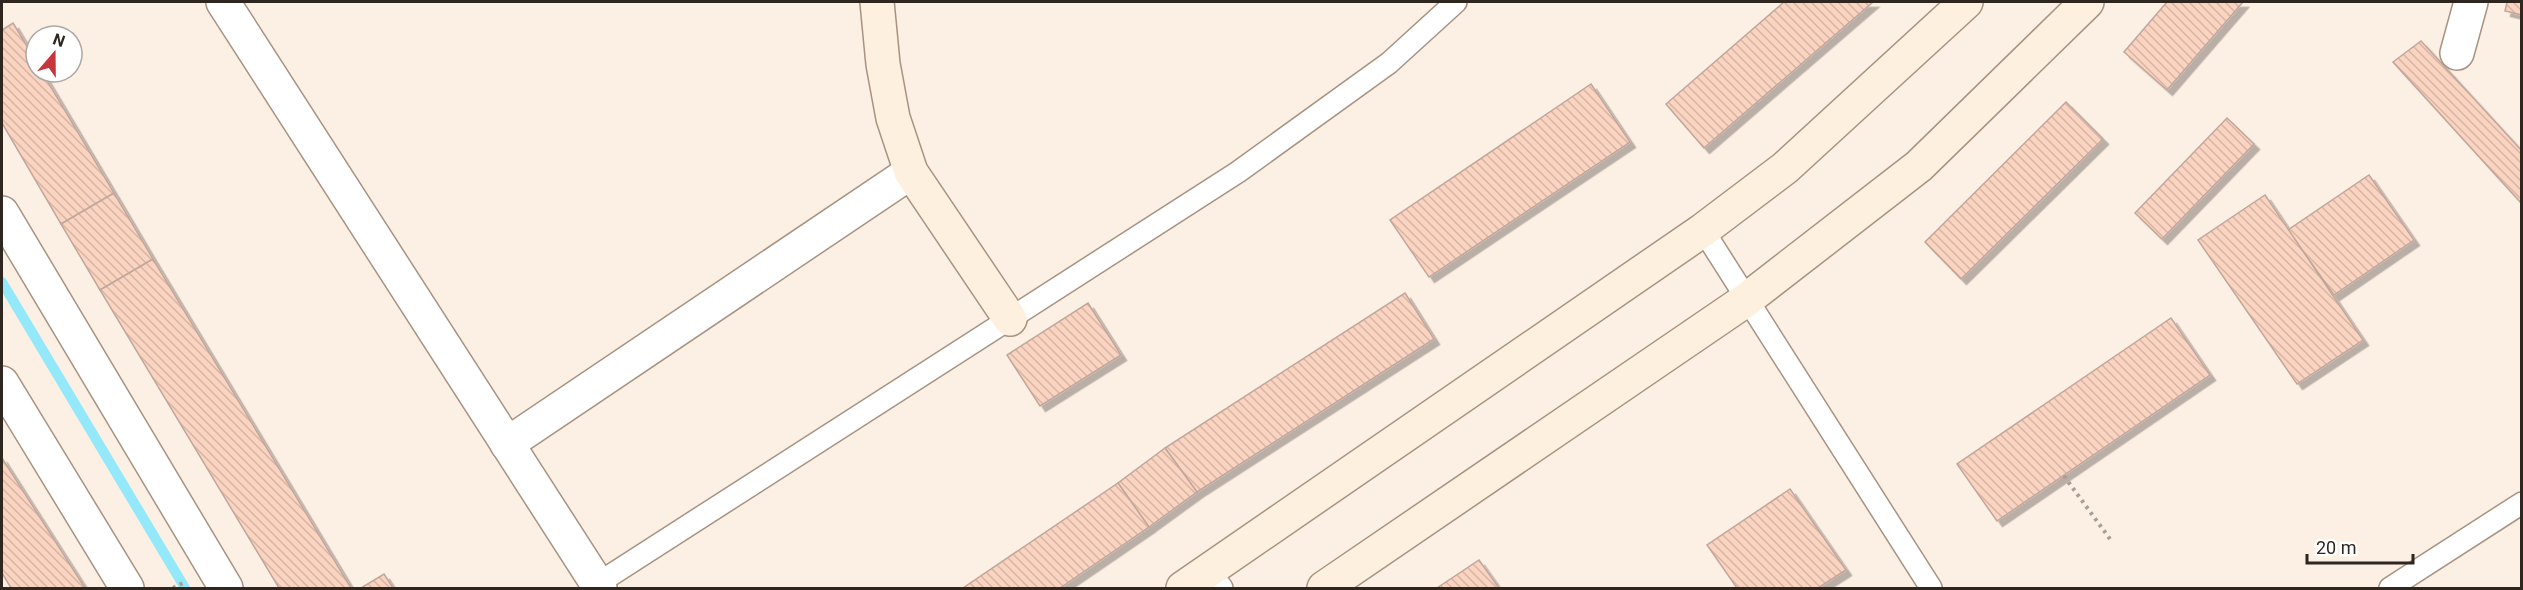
<svg xmlns="http://www.w3.org/2000/svg" width="2523" height="590" viewBox="0 0 2523 590" font-family="Roboto,sans-serif">
  <defs>
    <pattern id="building-back-hatch" width="6" height="6" patternUnits="userSpaceOnUse" patternTransform="scale(1.5)"><rect width="6" height="6" fill="#fbd3c1"/><path d="M-1 5l2 2M0 0l6 6M5-1l2 2" fill="none" stroke="#d7b5a5"/></pattern>
    <filter id="shadow"><feDropShadow dx="5.5" dy="5.5" stdDeviation="0" flood-color="#0004"/></filter>
  </defs>
  <rect width="100%" height="100%" fill="#fcefe3"/>
  <g fill="none" stroke-linecap="round" stroke-linejoin="round">
    <path stroke="#93e8f9" stroke-width="10" d="M 2,282 L 185,588"/>
  </g>
  <g fill="url(#building-back-hatch)" stroke="#c1a79b" stroke-width="1.5" filter="url(#shadow)">
    <path d="M 1784,2 L 1873,2 L 1704,148 L 1666,104 Z"/>
    <path d="M 2167,2 L 2243,2 L 2167,90 L 2124,52 Z"/>
    <path d="M 2507,2 L 2522,2 L 2522,15 L 2505,11 Z"/>
    <path d="M 13,23 L 36,61 L 36,72 L 42,72 L 114,193 L 61,224 L 2,123 L 2,30 Z"/>
    <path d="M 2421,41 L 2522,151 L 2522,204 L 2393,62 Z"/>
    <path d="M 1591,84 L 1630,142 L 1429,277 L 1390,220 Z"/>
    <path d="M 2066,102 L 2103,139 L 1961,279 L 1925,242 Z"/>
    <path d="M 2227,118 L 2254,144 L 2162,239 L 2135,213 Z"/>
    <path d="M 2369,175 L 2414,240 L 2334,295 L 2288,230 Z"/>
    <path d="M 114,193 L 153,259 L 100,290 L 61,224 Z"/>
    <path d="M 2265,195 L 2363,340 L 2297,384 L 2198,240 Z"/>
    <path d="M 153,259 L 351,588 L 279,588 L 100,290 Z"/>
    <path d="M 1405,293 L 1434,339 L 1197,492 L 1165,448 Z"/>
    <path d="M 1088,303 L 1121,355 L 1040,406 L 1007,355 Z"/>
    <path d="M 2171,318 L 2210,375 L 1997,521 L 1957,464 Z"/>
    <path d="M 1165,448 L 1197,492 L 1149,527 L 1118,483 Z"/>
    <path d="M 2,458 L 85,588 L 11,588 L 2,573 Z"/>
    <path d="M 1118,483 L 1149,527 L 1060,588 L 963,588 Z"/>
    <path d="M 1790,489 L 1846,570 L 1818,588 L 1737,588 L 1707,545 Z"/>
    <path d="M 1479,560 L 1499,588 L 1437,588 Z"/>
    <path d="M 384,574 L 393,588 L 361,588 Z"/>
  </g>
  <g fill="none" stroke-linecap="round" stroke-linejoin="round">
    <defs>
      <g id="lane">
        <path d="M 1703,230 L 1931,588"/>
        <path d="M 1209,571 L 1222,588"/>
        <path d="M 597,584 L 1238,172 L 1389,63 L 1456,2"/>
        <path d="M 2390,588 L 2522,503"/>
      </g>
      <g id="street">
        <path d="M 223,2 L 600,588"/>
        <path d="M 2457,53 L 2471,2"/>
        <path d="M 2,213 L 226,588"/>
        <path d="M 2,383 L 127,588"/>
        <path d="M 507,444 L 911,172"/>
      </g>
      <g id="secondary">
        <path d="M 877,2 L 883,64 L 893,118 L 911,172 L 1010,319"/>
        <path d="M 1183,588 L 1703,230 L 1785,168 L 1966,2"/>
        <path d="M 1324,588 L 1746,300 L 1919,166 L 2087,2"/>
      </g>
    </defs>
    <use href="#lane" stroke="#a79381" stroke-width="24"/>
    <use href="#street" stroke="#a79381" stroke-width="36"/>
    <use href="#secondary" stroke="#a79381" stroke-width="36"/>
    <g stroke="#a99e94" stroke-width="4" stroke-dasharray="3 4.5" stroke-linecap="butt">
      <path d="M 2064,476 L 2110,539"/>
      <path d="M 173,588 L 183,583"/>
    </g>
    <use href="#lane" stroke="#fff" stroke-width="21"/>
    <use href="#street" stroke="#fff" stroke-width="33"/>
    <use href="#secondary" stroke="#fef0de" stroke-width="33"/>
  </g>
  <rect width="2523" height="590" fill="none" stroke="#2e261f" stroke-width="6"/>
  <g transform="translate(54 54) rotate(20)"><circle r="28" fill="#ffffff" stroke="#aba8a5" stroke-width="1.5"/>
  <path d="M0-4.5L10 22L0 15L-10 22Z" fill="#c6363d"/>
  <text y="-9" font-size="16" font-weight="bold" text-anchor="middle" fill="#2e261f">N</text>
  </g>
  <path d="M2307 554v9h106v-9" fill="none" stroke="#2e261f" stroke-width="3"/>
  <text x="2316" y="554" font-size="18" fill="#2e261f" stroke="#ffffff" stroke-width="4.5" paint-order="stroke">20 m</text>
</svg>
